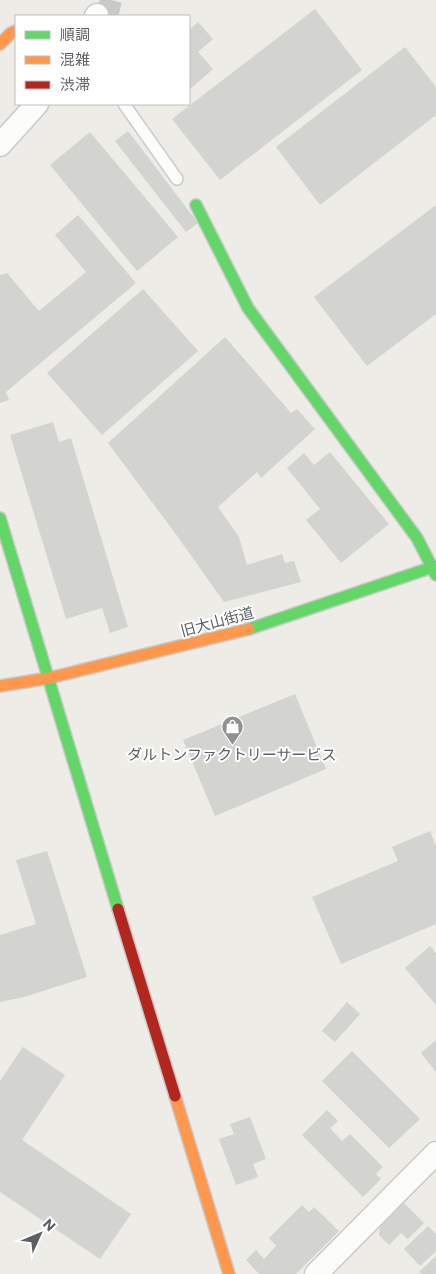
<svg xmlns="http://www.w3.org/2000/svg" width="436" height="1274" viewBox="0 0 436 1274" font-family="Commissioner,'Noto Sans JP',sans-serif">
  <rect width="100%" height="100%" fill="#edece7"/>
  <g fill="#d3d3d0">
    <path d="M 315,9 L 362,70 L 220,180 L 172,119 Z"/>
    <path d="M 198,22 L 213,39 L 198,52 L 213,69 L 189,90 L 189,30 Z"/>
    <path d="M 405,47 L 436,87 L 436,115 L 320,205 L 276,147 Z"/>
    <path d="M 128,131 L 198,223 L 186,232 L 115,141 Z"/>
    <path d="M 90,132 L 178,237 L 137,271 L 50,165 Z"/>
    <path d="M 436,205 L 436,314 L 367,366 L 314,297 Z"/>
    <path d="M 78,215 L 136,283 L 6,392 L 9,400 L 0,403 L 0,275 L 7,273 L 39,311 L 86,272 L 55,235 Z"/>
    <path d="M 143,289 L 198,351 L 102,435 L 47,373 Z"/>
    <path d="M 225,337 L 291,413 L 297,409 L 315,429 L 261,478 L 257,472 L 218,507 L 239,537 L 247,565 L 282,554 L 285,563 L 294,561 L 301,582 L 224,602 L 175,533 L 108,443 Z"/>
    <path d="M 53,422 L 59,442 L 71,438 L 128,627 L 110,633 L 102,608 L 66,619 L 10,435 Z"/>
    <path d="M 330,452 L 389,524 L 341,563 L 306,520 L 320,509 L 287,468 L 304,453 L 314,465 Z"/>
    <path d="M 295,694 L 326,769 L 215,816 L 183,740 Z"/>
    <path d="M 430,831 L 436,846 L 436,924 L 341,964 L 312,897 L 398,861 L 392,847 Z"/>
    <path d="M 47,851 L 87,977 L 24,997 L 0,1002 L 0,935 L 36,924 L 16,860 Z"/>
    <path d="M 430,946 L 436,953 L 436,1005 L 405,968 Z"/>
    <path d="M 347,1002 L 360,1014 L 335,1042 L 322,1031 Z"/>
    <path d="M 436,1040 L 436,1072 L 421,1053 Z"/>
    <path d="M 23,1047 L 65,1075 L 22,1140 L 131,1214 L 100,1259 L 0,1192 L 0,1081 Z"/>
    <path d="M 352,1051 L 420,1119 L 389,1148 L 322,1081 Z"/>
    <path d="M 327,1110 L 338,1121 L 330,1128 L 342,1141 L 350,1134 L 383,1167 L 376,1174 L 381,1179 L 363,1197 L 302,1135 Z"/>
    <path d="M 250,1117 L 266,1159 L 253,1164 L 258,1177 L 236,1185 L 219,1139 L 234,1134 L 230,1124 Z"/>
    <path d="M 404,1203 L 424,1223 L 408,1239 L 401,1233 L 389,1245 L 379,1235 L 380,1227 Z"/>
    <path d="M 302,1205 L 309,1212 L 314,1207 L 339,1231 L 296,1274 L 259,1274 L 246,1260 L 256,1250 L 264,1259 L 276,1246 L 269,1238 Z"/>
    <path d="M 428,1226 L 436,1234 L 436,1251 L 420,1266 L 404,1249 Z"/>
    <path d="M 436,1256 L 436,1274 L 422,1274 L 419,1272 Z"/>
  </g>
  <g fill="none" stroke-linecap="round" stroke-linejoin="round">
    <path stroke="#c9c9c6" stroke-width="22" stroke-dasharray="22 11" stroke-linecap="butt" d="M 107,16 L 111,0"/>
    <defs>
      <path id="lane" d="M 124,104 L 177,179"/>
      <g id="street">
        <path d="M 96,16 L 97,15"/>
        <path d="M 0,145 L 37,104"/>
        <path d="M 316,1274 L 436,1153"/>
      </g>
      <g id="fast">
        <path d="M 196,205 L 248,308 L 417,538 L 436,575"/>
        <path d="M 0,518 L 118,909"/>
        <path d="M 249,629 L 436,566"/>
      </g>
      <g id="slow">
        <path d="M 0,44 L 11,33 L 16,31"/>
        <path d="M 0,686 L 49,678 L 249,629"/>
        <path d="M 175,1096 L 229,1274"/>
      </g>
      <path id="jam" d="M 118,909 L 175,1096"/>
    </defs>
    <use href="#lane" stroke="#cacac9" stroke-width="14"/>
    <use href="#street" stroke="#cacac9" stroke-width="25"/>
    <use href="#fast" stroke="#c9c9c7" stroke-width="14"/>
    <use href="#slow" stroke="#c9c9c7" stroke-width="14"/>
    <use href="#jam" stroke="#c9c9c7" stroke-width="14"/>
    <use href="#lane" stroke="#fcfcfb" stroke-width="11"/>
    <use href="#street" stroke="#fcfcfb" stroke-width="22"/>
    <use href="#fast" stroke="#63d668" stroke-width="11"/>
    <use href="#slow" stroke="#ff974d" stroke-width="11"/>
    <use href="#jam" stroke="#b3261e" stroke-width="11"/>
  </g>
  <defs>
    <symbol id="shop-pin" viewBox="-11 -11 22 30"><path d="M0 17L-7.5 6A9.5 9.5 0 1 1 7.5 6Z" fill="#8f9192" stroke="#fff"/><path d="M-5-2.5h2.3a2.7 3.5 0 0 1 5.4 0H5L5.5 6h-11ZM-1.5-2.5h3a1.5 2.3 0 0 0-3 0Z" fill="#fff"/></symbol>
  </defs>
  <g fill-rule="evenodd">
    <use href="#shop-pin" x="220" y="714" width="25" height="34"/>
  </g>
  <g text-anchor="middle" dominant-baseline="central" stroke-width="4" stroke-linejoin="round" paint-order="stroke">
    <g font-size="15" fill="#5c6065" stroke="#fff">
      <text transform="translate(217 621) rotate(-15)">旧大山街道</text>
    </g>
    <g font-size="15" fill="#5c6065" stroke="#fff">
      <text x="232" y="754">ダルトンファクトリーサービス</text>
    </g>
  </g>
  <rect x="15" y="15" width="175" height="90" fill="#ffffff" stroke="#bebfc1"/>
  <rect x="25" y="31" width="25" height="8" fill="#63d668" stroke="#bebfc1"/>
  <text x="60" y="40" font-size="15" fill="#5c6065">順調</text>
  <rect x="25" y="56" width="25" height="8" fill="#ff974d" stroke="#bebfc1"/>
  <text x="60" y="65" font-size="15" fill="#5c6065">混雑</text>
  <rect x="25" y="81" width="25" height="8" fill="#b3261e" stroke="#bebfc1"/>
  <text x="60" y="90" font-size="15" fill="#5c6065">渋滞</text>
  <g transform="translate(40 1234) rotate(46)" stroke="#ffffff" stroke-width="4" paint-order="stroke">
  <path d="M0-4L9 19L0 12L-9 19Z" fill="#5c6065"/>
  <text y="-8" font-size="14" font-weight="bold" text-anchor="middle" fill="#5c6065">N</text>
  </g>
</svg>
